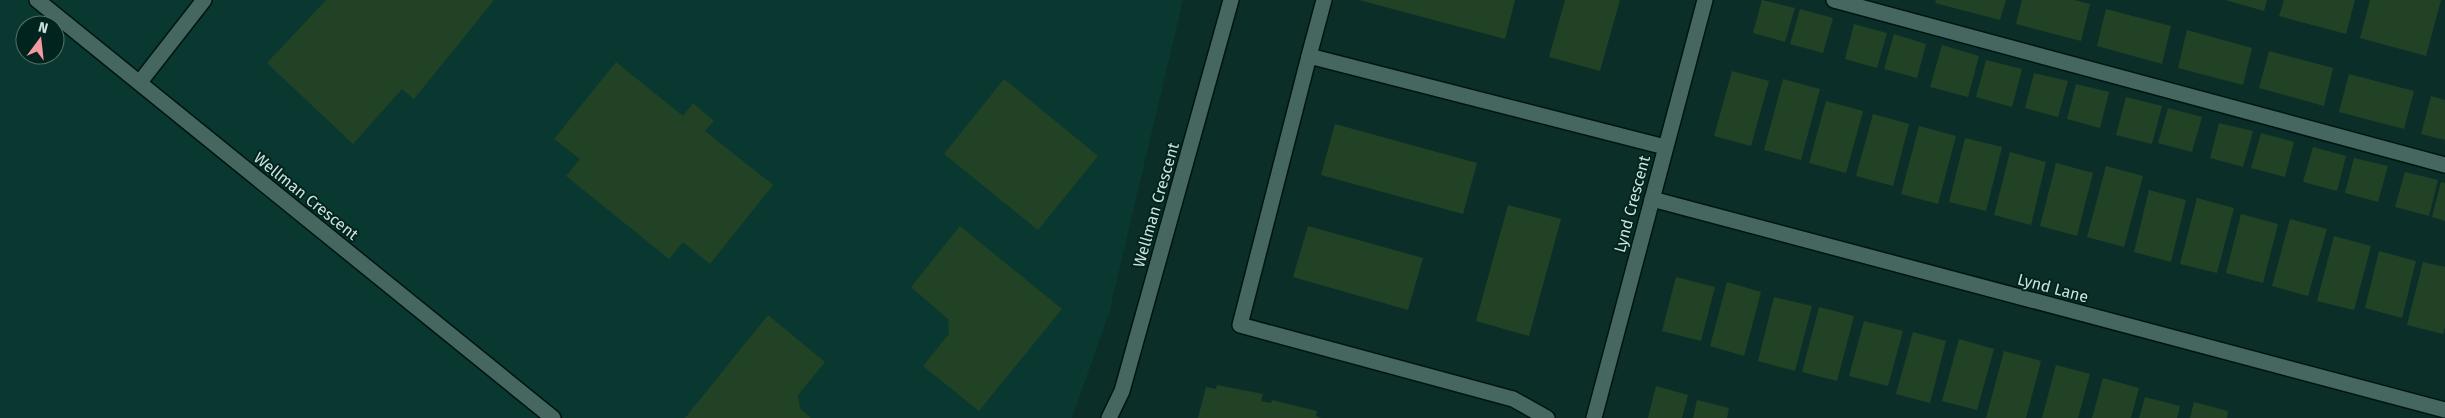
<svg xmlns="http://www.w3.org/2000/svg" width="2445" height="418" viewBox="0 0 2445 418" font-family="'Fira Sans',sans-serif">
  <rect width="100%" height="100%" fill="#0c2e28"/>
  <path fill="#093830" fill-rule="evenodd" d="M 0,0 L 1183,0 L 1109,313 L 1072,418 L 0,418 ZM 25,25 L 55,25 L 55,55 L 25,55 Z"/>
  <g fill="#224225">
    <path d="M 326,0 L 494,0 L 414,99 L 402,89 L 353,144 L 267,63 Z"/>
    <path d="M 1359,0 L 1515,0 L 1505,39 Z"/>
    <path d="M 1565,0 L 1620,0 L 1600,71 L 1549,57 Z"/>
    <path d="M 1762,0 L 1795,8 L 1785,42 L 1753,33 Z"/>
    <path d="M 1936,0 L 2006,0 L 2000,20 L 1935,3 Z"/>
    <path d="M 2022,0 L 2074,0 L 2090,4 L 2081,41 L 2016,24 Z"/>
    <path d="M 2225,0 L 2267,0 L 2264,11 Z"/>
    <path d="M 2284,0 L 2355,0 L 2346,34 L 2279,16 Z"/>
    <path d="M 2370,0 L 2441,0 L 2426,56 L 2360,38 Z"/>
    <path d="M 1800,9 L 1833,18 L 1823,53 L 1790,44 Z"/>
    <path d="M 2106,9 L 2171,26 L 2162,64 L 2097,46 Z"/>
    <path d="M 1854,24 L 1887,33 L 1877,68 L 1845,59 Z"/>
    <path d="M 2187,30 L 2252,48 L 2243,85 L 2178,68 Z"/>
    <path d="M 1894,34 L 1926,44 L 1917,78 L 1884,69 Z"/>
    <path d="M 1942,45 L 1979,56 L 1968,97 L 1930,87 Z"/>
    <path d="M 2269,51 L 2333,68 L 2324,106 L 2259,88 Z"/>
    <path d="M 1986,60 L 2022,69 L 2012,107 L 1976,97 Z"/>
    <path d="M 616,62 L 683,116 L 693,103 L 714,121 L 705,131 L 773,185 L 710,264 L 683,242 L 669,259 L 566,176 L 580,159 L 554,139 Z"/>
    <path d="M 1732,71 L 1769,81 L 1751,146 L 1714,136 Z"/>
    <path d="M 2034,73 L 2068,81 L 2058,117 L 2025,108 Z"/>
    <path d="M 2349,74 L 2414,91 L 2404,129 L 2339,112 Z"/>
    <path d="M 1004,79 L 1098,156 L 1038,230 L 944,154 Z"/>
    <path d="M 1783,79 L 1820,89 L 1801,160 L 1764,150 Z"/>
    <path d="M 2076,84 L 2109,92 L 2100,128 L 2067,119 Z"/>
    <path d="M 2431,96 L 2445,100 L 2445,140 L 2421,134 Z"/>
    <path d="M 2126,97 L 2162,106 L 2152,144 L 2116,135 Z"/>
    <path d="M 1826,101 L 1863,111 L 1846,173 L 1809,163 Z"/>
    <path d="M 2168,108 L 2202,117 L 2192,152 L 2158,143 Z"/>
    <path d="M 1873,114 L 1909,124 L 1893,186 L 1856,176 Z"/>
    <path d="M 2219,123 L 2253,131 L 2243,167 L 2210,158 Z"/>
    <path d="M 1335,124 L 1477,163 L 1463,214 L 1321,175 Z"/>
    <path d="M 1919,126 L 1956,136 L 1938,204 L 1901,194 Z"/>
    <path d="M 2261,133 L 2294,142 L 2285,177 L 2251,168 Z"/>
    <path d="M 1965,138 L 2002,147 L 1986,211 L 1949,202 Z"/>
    <path d="M 2313,147 L 2346,156 L 2337,191 L 2303,182 Z"/>
    <path d="M 2010,152 L 2046,162 L 2031,225 L 1994,215 Z"/>
    <path d="M 2354,158 L 2388,166 L 2378,202 L 2345,193 Z"/>
    <path d="M 2056,163 L 2093,173 L 2077,236 L 2040,226 Z"/>
    <path d="M 2106,166 L 2143,176 L 2124,247 L 2087,237 Z"/>
    <path d="M 2405,172 L 2438,180 L 2429,216 L 2395,207 Z"/>
    <path d="M 2441,182 L 2445,183 L 2445,221 L 2432,217 Z"/>
    <path d="M 2149,190 L 2186,200 L 2171,262 L 2134,252 Z"/>
    <path d="M 2197,198 L 2234,208 L 2217,273 L 2180,264 Z"/>
    <path d="M 1508,205 L 1561,219 L 1529,336 L 1476,321 Z"/>
    <path d="M 2241,214 L 2278,224 L 2263,283 L 2226,273 Z"/>
    <path d="M 2290,219 L 2327,229 L 2308,296 L 2272,286 Z"/>
    <path d="M 960,226 L 1062,309 L 979,411 L 923,366 L 949,334 L 948,319 L 911,287 Z"/>
    <path d="M 1308,226 L 1423,258 L 1408,310 L 1293,277 Z"/>
    <path d="M 2334,236 L 2371,246 L 2354,310 L 2317,301 Z"/>
    <path d="M 2379,251 L 2416,261 L 2402,318 L 2365,308 Z"/>
    <path d="M 2423,262 L 2445,267 L 2445,327 L 2443,334 L 2407,325 Z"/>
    <path d="M 1676,277 L 1715,287 L 1701,341 L 1662,331 Z"/>
    <path d="M 1727,282 L 1761,292 L 1744,356 L 1710,346 Z"/>
    <path d="M 1774,297 L 1812,306 L 1795,371 L 1758,361 Z"/>
    <path d="M 1819,307 L 1854,316 L 1837,381 L 1802,372 Z"/>
    <path d="M 768,315 L 825,362 L 798,395 L 800,408 L 811,418 L 685,418 Z"/>
    <path d="M 1864,321 L 1903,331 L 1888,386 L 1849,376 Z"/>
    <path d="M 1913,332 L 1946,341 L 1930,403 L 1896,394 Z"/>
    <path d="M 1959,339 L 1994,349 L 1977,410 L 1942,401 Z"/>
    <path d="M 2004,351 L 2041,361 L 2026,418 L 1986,418 Z"/>
    <path d="M 2056,365 L 2090,374 L 2078,418 L 2042,418 Z"/>
    <path d="M 2103,378 L 2139,388 L 2131,418 L 2092,418 Z"/>
    <path d="M 1217,385 L 1263,394 L 1261,401 L 1271,403 L 1272,400 L 1317,411 L 1316,416 L 1321,418 L 1198,418 L 1206,387 L 1216,389 Z"/>
    <path d="M 1656,386 L 1688,395 L 1682,418 L 1648,418 Z"/>
    <path d="M 2145,397 L 2180,406 L 2177,418 L 2139,418 Z"/>
    <path d="M 1697,400 L 1729,408 L 1727,418 L 1693,418 Z"/>
    <path d="M 2194,402 L 2228,411 L 2227,418 L 2190,418 Z"/>
  </g>
  <g fill="none" stroke-linecap="round" stroke-linejoin="round">
    <defs>
      <g id="minor">
        <path d="M 37,0 L 553,418"/>
        <path d="M 1324,0 L 1309,56 L 1665,147"/>
        <path d="M 1834,0 L 2445,165"/>
        <path d="M 1309,56 L 1240,325 L 1513,399 L 1547,418"/>
        <path d="M 140,82 L 204,0"/>
        <path d="M 1652,199 L 2445,410"/>
        <path d="M 1109,418 L 1122,391 L 1231,0"/>
        <path d="M 1594,418 L 1705,0"/>
      </g>
    </defs>
    <use href="#minor" stroke="#001511" stroke-width="18"/>
    <use href="#minor" stroke="#45675f" stroke-width="15"/>
  </g>
  <g text-anchor="middle" dominant-baseline="central" stroke-width="4" stroke-linejoin="round" paint-order="stroke">
    <g font-size="16" fill="#cee1dc" stroke="#02241e">
      <text transform="translate(306 196) rotate(39)">Wellman Crescent</text>
      <text transform="translate(1632 204) rotate(-75)">Lynd Crescent</text>
      <text transform="translate(1156 205) rotate(-74)">Wellman Crescent</text>
      <text transform="translate(2053 288) rotate(15)">Lynd Lane</text>
    </g>
  </g>
  <g transform="translate(40 40) rotate(15)"><circle r="24" fill="#02241e" stroke="#54706a"/>
  <path d="M0-4L9 19L0 12L-9 19Z" fill="#f49aa0"/>
  <text y="-8" font-size="14" font-weight="bold" text-anchor="middle" fill="#cee1dc">N</text>
  </g>
</svg>
